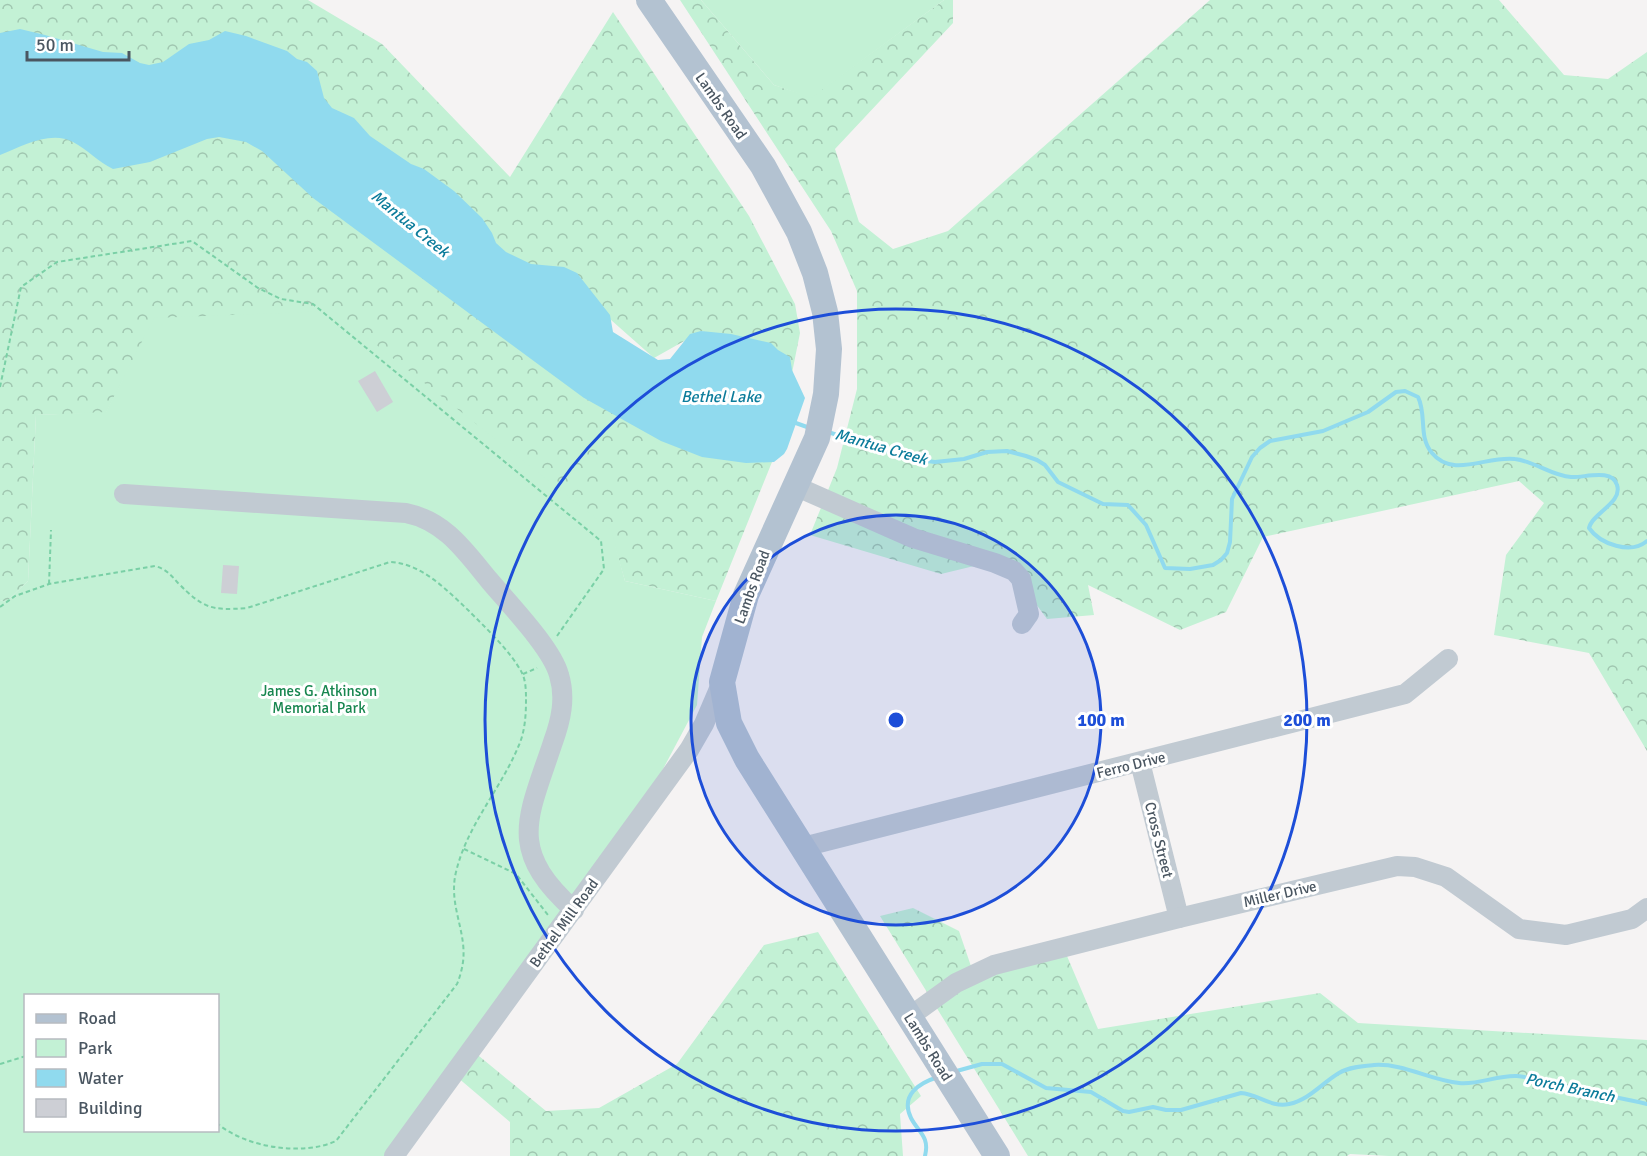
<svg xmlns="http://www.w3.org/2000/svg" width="1647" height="1156" viewBox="0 0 1647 1156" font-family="Signika,sans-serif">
  <defs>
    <pattern id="forest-crowns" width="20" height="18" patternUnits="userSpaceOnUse" patternTransform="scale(1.5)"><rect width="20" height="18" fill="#c3f1d5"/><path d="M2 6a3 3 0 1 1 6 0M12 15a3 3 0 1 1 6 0" fill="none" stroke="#a0c6b0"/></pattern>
  </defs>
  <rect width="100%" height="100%" fill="#f5f3f3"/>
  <g fill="url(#forest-crowns)">
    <path d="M 0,0 L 308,0 L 382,44 L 510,177 L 613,12 L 749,216 L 795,304 L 800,333 L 791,378 L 702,331 L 654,358 L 550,266 L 584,398 L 772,462 L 716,601 L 625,581 L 610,530 L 155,318 L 106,413 L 36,415 L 28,581 L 6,602 L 0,600 Z"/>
    <path d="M 680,0 L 701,0 L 774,85 L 811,97 L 944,0 L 953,0 L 953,23 L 835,149 L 859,222 L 893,249 L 948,231 L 1210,0 L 1499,0 L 1564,75 L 1608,79 L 1647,52 L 1647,751 L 1589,653 L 1494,635 L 1506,555 L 1544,503 L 1519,481 L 1263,537 L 1226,612 L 1180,630 L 1088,585 L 1094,615 L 1047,619 L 1003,559 L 941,574 L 810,535 L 837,468 L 857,389 L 857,291 L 831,231 Z"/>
    <path d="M 913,908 L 959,931 L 974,975 L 1064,949 L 1098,1029 L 1320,993 L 1358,1023 L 1647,1040 L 1647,1156 L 1389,1156 L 1350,1154 L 1347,1156 L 1028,1156 L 880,916 Z"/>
    <path d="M 818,932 L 921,1096 L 900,1114 L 903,1156 L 510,1156 L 510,1122 L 450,1071 L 468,1047 L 546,1111 L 599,1108 L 677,1064 L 764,945 Z"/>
  </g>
  <g fill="#c3f1d5" fill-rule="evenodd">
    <path d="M 701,0 L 944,0 L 811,98 L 774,85 Z"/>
    <path d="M 333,311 L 611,530 L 625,581 L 716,601 L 702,637 L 697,705 L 654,786 L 392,1156 L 0,1156 L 0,600 L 6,602 L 28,581 L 36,415 L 106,412 L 154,318 ZM 26,996 L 218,996 L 218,1130 L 26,1130 Z"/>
  </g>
  <path fill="#90daee" d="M 20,29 L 45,35 L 103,52 L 122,53 L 140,63 L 149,65 L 163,62 L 189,44 L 209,40 L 225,31 L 246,36 L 287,51 L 297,59 L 307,62 L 317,71 L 324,98 L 332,108 L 354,118 L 370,136 L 411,164 L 424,169 L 454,191 L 482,218 L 492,233 L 496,243 L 506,252 L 531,264 L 564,267 L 577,273 L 610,315 L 613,332 L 658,360 L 670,359 L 690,334 L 701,331 L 731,334 L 771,343 L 778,350 L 790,357 L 792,370 L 805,398 L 787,449 L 784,454 L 774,462 L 746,463 L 702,457 L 661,441 L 584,398 L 313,198 L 262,151 L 246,142 L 219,137 L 207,139 L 150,162 L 113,169 C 98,162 87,149 73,142 C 50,130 21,147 0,155 L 0,33 Z"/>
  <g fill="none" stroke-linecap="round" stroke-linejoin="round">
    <g stroke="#90daee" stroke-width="4">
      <path d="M 793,422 L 807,427"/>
      <path d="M 828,432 L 911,459 L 935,462 L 964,459 L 987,452 L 1007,451 L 1026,456 L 1037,460 L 1045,465 L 1058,482 L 1103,504 L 1128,505 L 1146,525 L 1165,568 L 1190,569 L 1213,565 L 1221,560 L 1227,553 L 1230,542 L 1232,499 L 1252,457 L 1260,448 L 1270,441 L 1323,431 L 1368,412 L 1396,392 L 1405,391 L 1418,397 C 1427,415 1418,437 1432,453 C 1453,479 1488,455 1515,459 C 1534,461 1552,476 1571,477 C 1584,478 1612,468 1617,485 C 1623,503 1592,513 1589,528 C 1600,544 1631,555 1647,541"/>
      <path d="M 953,1072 L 982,1064 L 1002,1064 L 1046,1088 L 1091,1092 L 1123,1111 L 1129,1112 L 1153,1107 L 1166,1110 L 1181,1110 L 1241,1093 C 1258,1094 1271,1108 1289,1104 C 1309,1100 1322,1083 1339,1073 C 1349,1067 1363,1066 1374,1065 C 1403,1063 1430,1080 1459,1083 C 1479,1085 1497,1075 1517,1076 C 1536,1078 1553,1084 1571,1088 C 1596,1094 1622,1098 1647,1104"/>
      <path d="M 925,1156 C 930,1136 918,1132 911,1118 C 900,1095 919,1083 938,1077"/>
    </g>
  </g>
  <g fill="#cdcfd5">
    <path d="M 375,371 L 393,402 L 377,412 L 358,381 Z"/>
    <path d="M 223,565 L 239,566 L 237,594 L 221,593 Z"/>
  </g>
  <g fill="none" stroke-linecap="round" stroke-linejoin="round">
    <g stroke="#7ad0a6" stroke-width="2" stroke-dasharray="4.5 3" stroke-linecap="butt">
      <path d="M 0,387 L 21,287 L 57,262 L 192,241 L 258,288 L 281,299 L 313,304 L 601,541 L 604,569 L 557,636"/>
      <path d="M 49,584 L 51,530"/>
      <path d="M 0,607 L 15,596 L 49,584 L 155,566 C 166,569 171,575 178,583 C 203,608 211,611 247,608 L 390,562 C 421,563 447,590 469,611 C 485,627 512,653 522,673 C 526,681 526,692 526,700 C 526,715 525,731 519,745 C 501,789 467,825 456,872 C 448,905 467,931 463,962 C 462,969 460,977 457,984 L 336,1141 C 303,1156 247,1148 218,1124"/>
      <path d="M 523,674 L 537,668"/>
      <path d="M 464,849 L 516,874 L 548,915"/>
      <path d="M 0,1064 L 26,1056"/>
    </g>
    <g stroke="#c1cad2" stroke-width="20">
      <path d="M 795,486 L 913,538 L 995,563 L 1014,571 L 1021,579 L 1029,614 L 1022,624"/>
      <path d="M 124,494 L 406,513 C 445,521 465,551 489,580 C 508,603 552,648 559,675 C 566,698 561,720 553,742 C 528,818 506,849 574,910"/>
      <path d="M 1140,762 L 1179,918"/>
      <path d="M 803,847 L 1405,694 L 1448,659"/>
      <path d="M 909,1017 L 956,983 L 994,965 L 1179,918 L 1397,866 L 1415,867 L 1446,877 L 1519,929 L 1566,935 L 1632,919 L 1647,908"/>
      <path d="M 394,1156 L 689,750 L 704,724 L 722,682"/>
    </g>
    <path stroke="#b3c2d1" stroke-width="26" d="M 649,0 L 763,166 L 799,232 L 815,273 L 825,312 L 829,349 L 826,394 L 817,438 L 746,595 L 722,682 L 729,723 L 747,759 L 997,1156"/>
  </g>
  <circle cx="896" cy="720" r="205" fill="#1d4ed8" fill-opacity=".12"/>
  <g fill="none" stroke="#1d4ed8" stroke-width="3">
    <circle cx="896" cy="720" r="205"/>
    <circle cx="896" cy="720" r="411"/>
  </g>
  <g text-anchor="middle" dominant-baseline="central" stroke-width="6" stroke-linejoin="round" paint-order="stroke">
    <g font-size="15" fill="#4a5661" stroke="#fff">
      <text transform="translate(721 106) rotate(55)">Lambs Road</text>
      <text transform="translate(752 587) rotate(-70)">Lambs Road</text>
      <text transform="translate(1131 765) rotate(-14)">Ferro Drive</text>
      <text transform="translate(1159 840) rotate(76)">Cross Street</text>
      <text transform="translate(1280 894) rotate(-13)">Miller Drive</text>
      <text transform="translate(564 923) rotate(-54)">Bethel Mill Road</text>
      <text transform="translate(928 1047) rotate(58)">Lambs Road</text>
    </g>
    <g font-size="15" fill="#17864f" stroke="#fff">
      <text x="319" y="691">James G. Atkinson<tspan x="319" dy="17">Memorial Park</tspan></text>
    </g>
    <g font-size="16" font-style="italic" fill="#0c7c9b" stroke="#fff">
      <text transform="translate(410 224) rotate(39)">Mantua Creek</text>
      <text x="721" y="397">Bethel Lake</text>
      <text transform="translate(881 447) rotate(16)">Mantua Creek</text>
      <text transform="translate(1570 1088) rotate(12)">Porch Branch</text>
    </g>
  </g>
  <circle cx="896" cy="720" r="9" fill="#1d4ed8" stroke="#fff" stroke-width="3"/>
  <g font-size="18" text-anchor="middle" font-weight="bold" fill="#1d4ed8" stroke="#fff" stroke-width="6" stroke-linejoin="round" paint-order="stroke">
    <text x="1101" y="726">100 m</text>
    <text x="1307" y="726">200 m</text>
  </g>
  <rect x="24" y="994" width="195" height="138" fill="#ffffff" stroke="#b7bbc0" stroke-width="1.5"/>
  <rect x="36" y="1014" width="30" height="9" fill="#b3c2d1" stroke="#b7bbc0" stroke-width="1.5"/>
  <text x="78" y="1024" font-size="18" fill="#4a5661">Road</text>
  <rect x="36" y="1039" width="30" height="18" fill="#c3f1d5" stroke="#b7bbc0" stroke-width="1.5"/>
  <text x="78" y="1054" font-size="18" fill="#4a5661">Park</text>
  <rect x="36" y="1069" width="30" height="18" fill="#90daee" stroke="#b7bbc0" stroke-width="1.5"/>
  <text x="78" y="1084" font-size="18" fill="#4a5661">Water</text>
  <rect x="36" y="1099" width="30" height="18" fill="#cdcfd5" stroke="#b7bbc0" stroke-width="1.5"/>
  <text x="78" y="1114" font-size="18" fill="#4a5661">Building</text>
  <path d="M27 51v9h102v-9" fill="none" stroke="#4a5661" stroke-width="3"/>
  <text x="36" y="51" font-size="18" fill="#4a5661" stroke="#ffffff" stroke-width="4.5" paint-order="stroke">50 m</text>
</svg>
